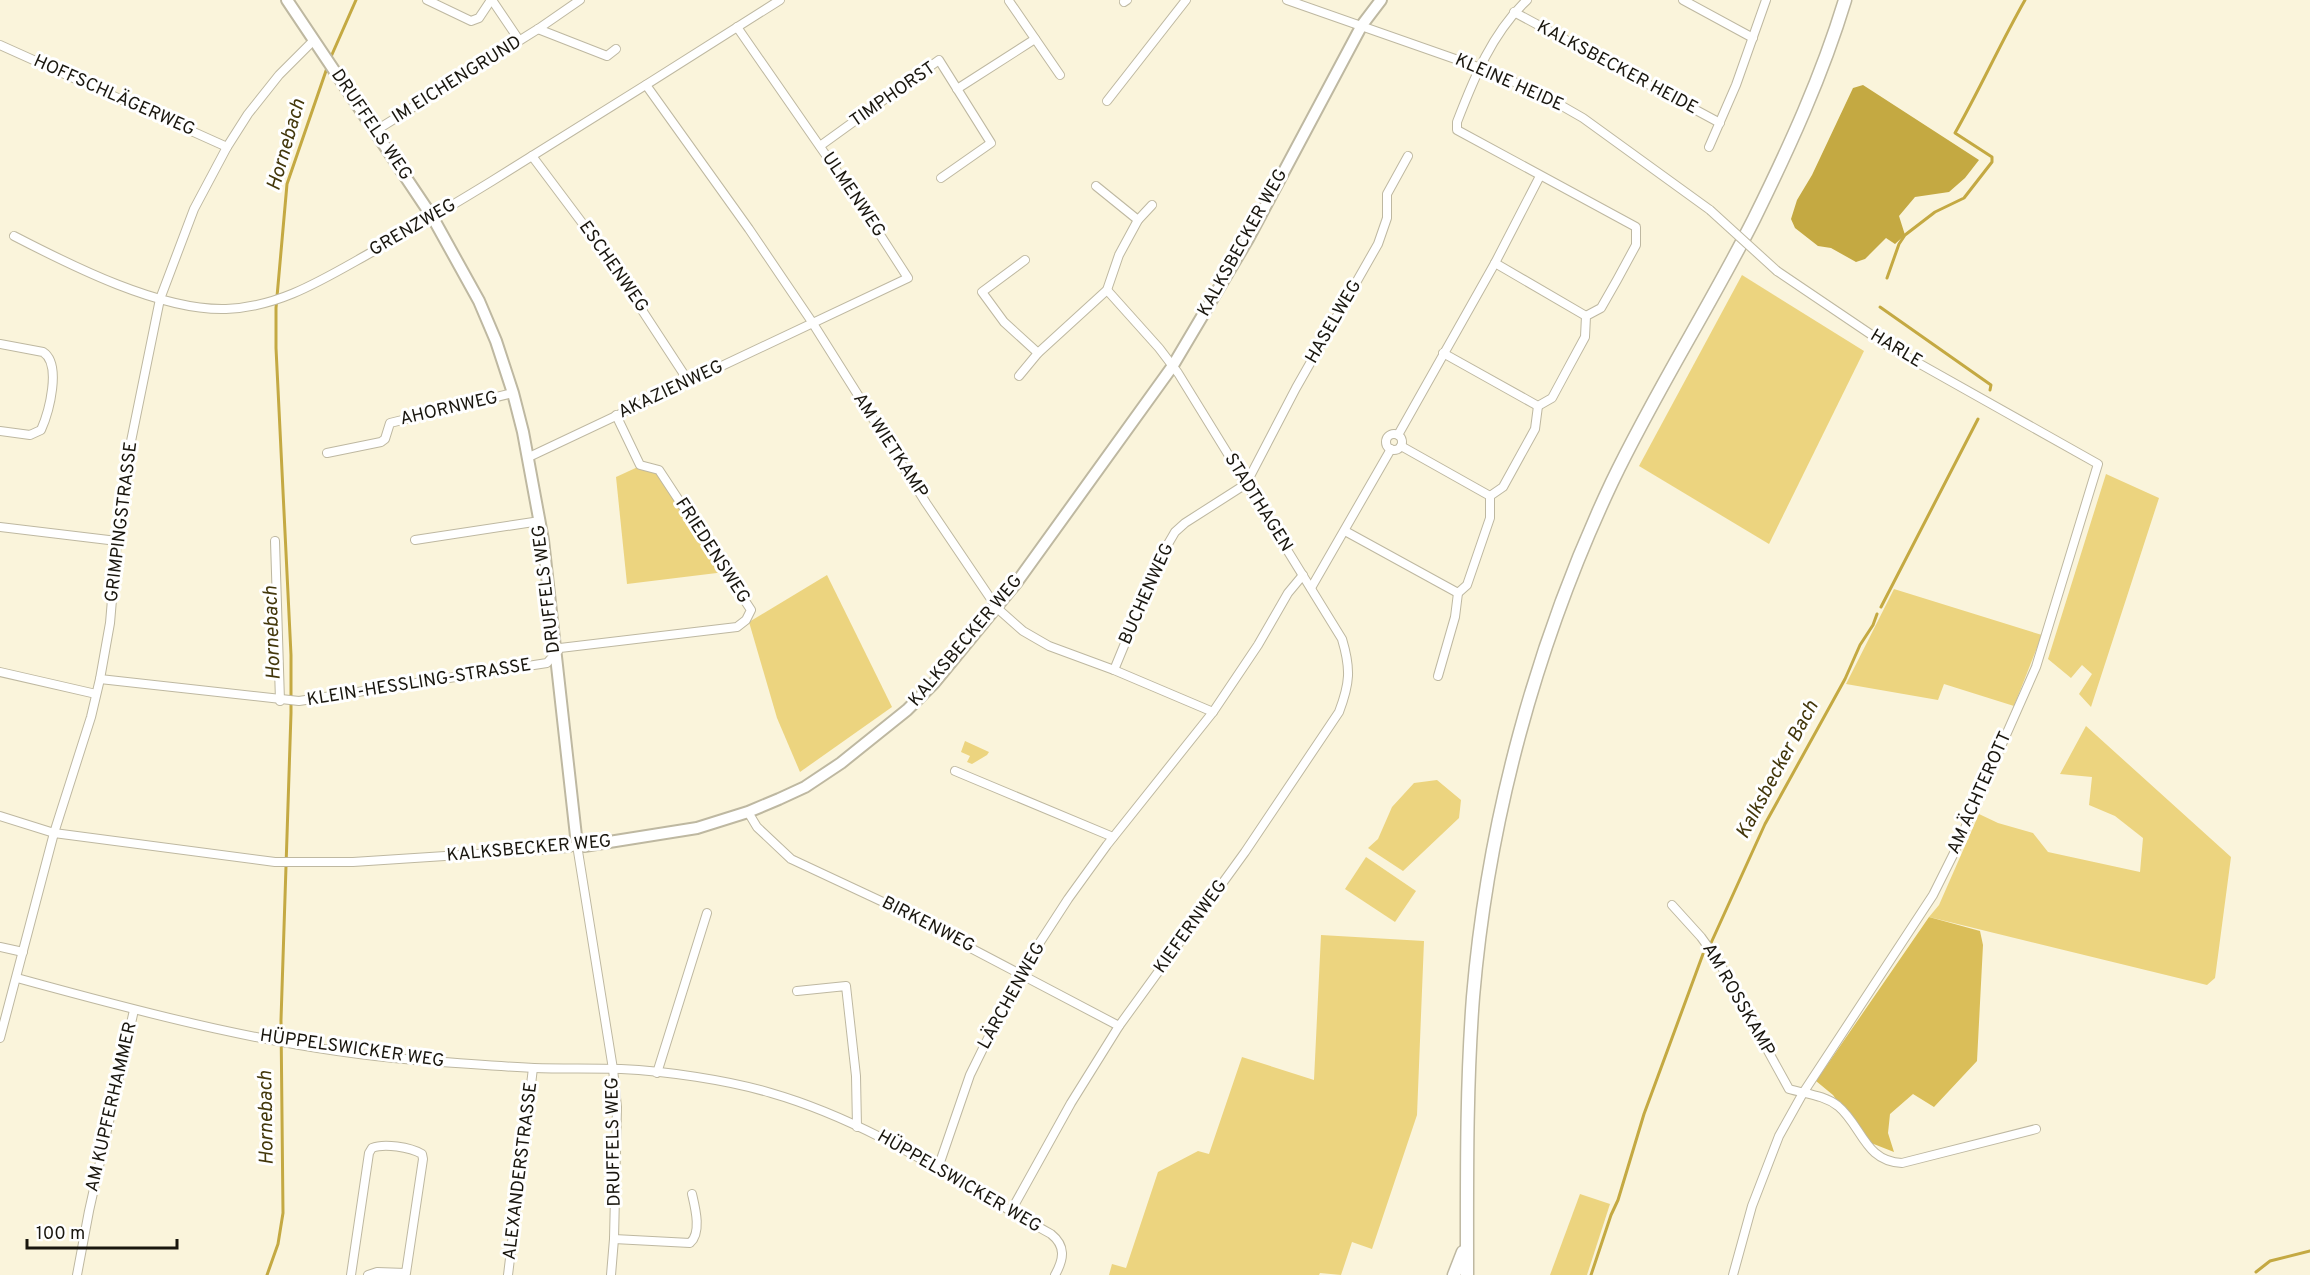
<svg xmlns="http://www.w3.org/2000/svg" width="2310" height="1275" viewBox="0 0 2310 1275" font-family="Overpass,sans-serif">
  <rect width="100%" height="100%" fill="#faf4db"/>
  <g fill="#ecd47f">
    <path d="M 1742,275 L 1864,351 L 1769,544 L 1639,466 Z"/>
    <path d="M 640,466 L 658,470 L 725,572 L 627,584 L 616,477 Z"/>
    <path d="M 2106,474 L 2159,498 L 2091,707 L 2079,694 L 2092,674 L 2082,665 L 2071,678 L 2048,659 Z"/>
    <path d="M 827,575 L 892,707 L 800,772 L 777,718 L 749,622 Z"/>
    <path d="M 1894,589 L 2042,635 L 2014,706 L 1944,684 L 1938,700 L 1846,684 Z"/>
    <path d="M 2086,726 L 2231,857 L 2215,978 L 2207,985 L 1929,917 L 1939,905 L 1979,814 L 1998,823 L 2033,833 L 2048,852 L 2140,872 L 2143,838 L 2115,816 L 2089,805 L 2092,777 L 2060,774 Z"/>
    <path d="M 965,741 L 989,752 L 987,755 L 972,764 L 967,762 L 970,756 L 961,752 Z"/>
    <path d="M 1437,780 L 1461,800 L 1459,818 L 1403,871 L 1368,848 L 1378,839 L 1392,807 L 1414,783 Z"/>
    <path d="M 1366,857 L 1416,891 L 1395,922 L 1345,889 Z"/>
    <path d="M 1321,935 L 1424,941 L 1417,1115 L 1372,1249 L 1352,1242 L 1341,1275 L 1320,1273 L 1319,1275 L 1109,1275 L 1112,1264 L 1126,1268 L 1158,1172 L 1198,1151 L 1209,1154 L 1242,1057 L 1314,1080 Z"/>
    <path d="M 1580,1194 L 1610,1204 L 1587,1275 L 1550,1275 Z"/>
  </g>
  <path fill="#dabe59" d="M 1929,917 L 1980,931 L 1983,945 L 1977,1061 L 1934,1107 L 1913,1094 L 1890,1114 L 1888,1133 L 1894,1152 L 1866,1141 L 1833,1095 L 1816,1081 Z"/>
  <path fill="#c4a942" d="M 1863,85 L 1979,160 L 1965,178 L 1949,192 L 1915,197 L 1899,216 L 1905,235 L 1895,244 L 1886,238 L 1865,259 L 1856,262 L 1831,248 L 1818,246 L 1795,228 L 1791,219 L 1797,200 L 1812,175 L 1853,88 Z"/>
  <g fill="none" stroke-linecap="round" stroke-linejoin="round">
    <g stroke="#c4a942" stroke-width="3">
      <path d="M 330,59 L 356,0"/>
      <path d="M 1887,278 L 1899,244 L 1905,235 L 1935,212 L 1964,198 L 1992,162 L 1992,157 L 1955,133 C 1980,89 2000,44 2025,0"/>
      <path d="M 1880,307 L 1991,385 L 1990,390"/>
      <path d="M 1881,607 L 1978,419"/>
      <path d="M 1711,943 L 1765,824 L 1845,679 L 1860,645 L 1873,625 L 1877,614"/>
      <path d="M 2256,1272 L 2270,1261 L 2310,1251"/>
      <path d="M 267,1275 L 278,1244 L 283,1213 L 281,1020 L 291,713 L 291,655 L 276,348 L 276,308 L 287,184 L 328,65"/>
      <path d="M 1591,1275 L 1611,1215 L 1618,1200 L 1644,1114 L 1703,954"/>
    </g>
    <defs>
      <g id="street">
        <path d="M 427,0 L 471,21 L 479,18 L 491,0"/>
        <path d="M 492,0 L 519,40"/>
        <path d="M 1287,0 L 1478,67 L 1536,91 L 1583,118 L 1710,210"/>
        <path d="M 1683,0 L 1753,38"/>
        <path d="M 1009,1 L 1060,75"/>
        <path d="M 1124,2 L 1127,0"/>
        <path d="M 1514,12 L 1720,123"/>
        <path d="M 538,29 L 607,56 L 616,49"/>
        <path d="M 0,45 L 227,147"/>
        <path d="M 646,85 L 749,229 L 812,322 L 926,503 L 997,608 L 1023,631 L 1049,646 L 1114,670 L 1213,712"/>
        <path d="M 957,89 L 1035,39"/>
        <path d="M 1107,101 L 1186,0"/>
        <path d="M 375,131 L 538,29 L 580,0"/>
        <path d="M 820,146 L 939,60 L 991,143 L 941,178"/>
        <path d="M 1709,147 L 1736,85 L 1766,0"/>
        <path d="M 532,156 L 604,252 L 689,382"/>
        <path d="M 1096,186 L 1138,220"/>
        <path d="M 14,236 C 72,266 161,311 226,309 C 281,307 325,278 372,252 C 412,229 453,205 492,181 C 589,121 684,61 780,0"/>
        <path d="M 1025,260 L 982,292 L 1004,322 L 1038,353"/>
        <path d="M 1495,263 L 1586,316"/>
        <path d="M 0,344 L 43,352 C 62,364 49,412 41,430 L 30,435 L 0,431"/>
        <path d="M 1443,353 L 1538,406 L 1552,398 L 1566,372 L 1585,337 L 1586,316 L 1601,308 L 1617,280 L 1636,245 L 1636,227 L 1457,130 L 1457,122 C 1474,78 1492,33 1527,0"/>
        <path d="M 1019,376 L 1038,353 L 1107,290 L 1119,255 L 1138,220 L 1152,205"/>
        <circle cx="1394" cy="442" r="8"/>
        <path d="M 1398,435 L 1495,263 L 1540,176"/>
        <path d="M 1401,446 L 1490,496 L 1503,487 L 1535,429 L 1538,406"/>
        <path d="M 327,453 L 381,442 L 385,439 L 390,423 L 513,393"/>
        <path d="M 529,457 L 908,278 L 866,213 L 737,27"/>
        <path d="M 0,527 L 117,541"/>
        <path d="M 1345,531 L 1458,593 L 1467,585 L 1490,518 L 1490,496"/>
        <path d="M 415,540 L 540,521"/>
        <path d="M 275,541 L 280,701"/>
        <path d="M 1311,588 L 1391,449"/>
        <path d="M 1114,670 L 1161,556 L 1175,532 L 1185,523 L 1246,484 L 1296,388 L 1378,244 L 1387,218 L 1387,194 L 1408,156"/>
        <path d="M 0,672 L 96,694"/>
        <path d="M 1438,676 L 1455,617 L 1458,593"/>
        <path d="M 100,679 L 299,701 L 547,663 L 560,648 L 737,627 L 746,620 L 751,610 L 659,470 L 640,465 L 616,415"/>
        <path d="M 955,771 L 1113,837"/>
        <path d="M 748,812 L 757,827 L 791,859 L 883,902 L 1119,1026"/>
        <path d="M 0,816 L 54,833 L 275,862 L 353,862 L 569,848 L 577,845 L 613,1069 L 617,1107 L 614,1239 L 611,1275"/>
        <path d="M 1672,905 L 1701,937 L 1719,962 L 1789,1089 C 1806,1094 1824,1095 1838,1106 C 1862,1126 1865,1162 1902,1163 L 2036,1129"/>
        <path d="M 0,947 L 23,952"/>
        <path d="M 17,978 C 148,1014 280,1049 415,1060 C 455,1063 494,1066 534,1068 C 563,1069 592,1068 621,1069 C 665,1071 728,1080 771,1093 C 872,1122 959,1183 1051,1234 C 1066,1246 1064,1259 1055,1275"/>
        <path d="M 797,991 L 846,986 L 856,1076 L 857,1127"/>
        <path d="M 0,1038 L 54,833 L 91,717 L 100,679 L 110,623 L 117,541 L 128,456 L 160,299 L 194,209 L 227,147 L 248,114 L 279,75 L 314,40"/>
        <path d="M 657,1073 L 707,913"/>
        <path d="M 938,1168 L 970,1075 L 1020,973 L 1068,899 L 1107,845 L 1213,712 L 1258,645 L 1288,593 L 1303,575"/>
        <path d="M 1011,1211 L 1071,1103 L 1119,1026 L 1245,852 L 1339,712 C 1350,683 1351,669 1342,639 L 1178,373 L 1159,348 L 1107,290"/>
        <path d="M 614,1239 L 690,1243 C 702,1233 695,1207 692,1194"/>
        <path d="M 77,1275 L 89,1211 L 134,1010"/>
        <path d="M 351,1275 L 369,1153 L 372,1148 C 384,1143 410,1147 422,1154 L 423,1159 L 406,1273 L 377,1272 L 368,1275"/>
        <path d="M 508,1275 L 533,1068"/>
        <path d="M 1733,1275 L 1752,1206 L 1779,1136 L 1803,1093 L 1933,895 L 1954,853 L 2036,667 L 2098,464 L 1888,346 L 1777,271"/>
      </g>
      <path id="secondary" d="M 287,0 L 433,218 L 479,301 L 496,341 L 513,393 L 523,432 L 543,540 L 577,845 L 584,846 L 697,828 L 748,812 L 779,799 L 805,787 L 841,763 L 907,710 L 934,683 L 1017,582 L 1172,367 L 1248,239 L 1362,25 L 1381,0"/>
      <g id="primary">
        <path d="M 1454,1275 L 1463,1252"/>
        <path d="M 1467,1275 C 1467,1182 1466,1089 1473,997 C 1488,820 1536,643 1612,482 C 1655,392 1709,308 1754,219 C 1789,148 1822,76 1845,0"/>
      </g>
    </defs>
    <use href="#street" stroke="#beb8a1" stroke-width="10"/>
    <use href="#secondary" stroke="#beb8a1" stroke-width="14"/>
    <use href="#primary" stroke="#beb8a1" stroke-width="15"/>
    <use href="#street" stroke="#fff" stroke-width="8"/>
    <use href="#secondary" stroke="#fff" stroke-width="10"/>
    <use href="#primary" stroke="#fff" stroke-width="12"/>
    <defs>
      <path id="street-bridge" d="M 1710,210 L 1777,271"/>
    </defs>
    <use href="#street-bridge" stroke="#beb8a1" stroke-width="10" stroke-linecap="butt"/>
    <use href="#street-bridge" stroke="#fff" stroke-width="8"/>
  </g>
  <g text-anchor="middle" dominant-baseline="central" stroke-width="6" stroke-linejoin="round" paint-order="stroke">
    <g font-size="18" fill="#19160e" stroke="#fff">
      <text transform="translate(1617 68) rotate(28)">KALKSBECKER HEIDE</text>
      <text transform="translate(457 80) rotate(-32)">IM EICHENGRUND</text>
      <text transform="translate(1509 83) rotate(24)">KLEINE HEIDE</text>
      <text transform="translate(893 95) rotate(-35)">TIMPHORST</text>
      <text transform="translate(114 96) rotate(24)">HOFFSCHLÄGERWEG</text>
      <text transform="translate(371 125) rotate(56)">DRUFFELS WEG</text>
      <text transform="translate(853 195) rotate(56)">ULMENWEG</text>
      <text transform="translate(413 228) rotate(-30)">GRENZWEG</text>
      <text transform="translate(1243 243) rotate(-61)">KALKSBECKER WEG</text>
      <text transform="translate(613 267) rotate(55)">ESCHENWEG</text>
      <text transform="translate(1334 322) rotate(-60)">HASELWEG</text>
      <text transform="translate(1896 349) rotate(31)">HARLE</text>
      <text transform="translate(671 390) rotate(-25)">AKAZIENWEG</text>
      <text transform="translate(449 409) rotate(-13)">AHORNWEG</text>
      <text transform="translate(890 446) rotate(57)">AM WIETKAMP</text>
      <text transform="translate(1258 503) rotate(58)">STADTHAGEN</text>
      <text transform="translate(122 522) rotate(-83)">GRIMPINGSTRASSE</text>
      <text transform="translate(712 551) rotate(57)">FRIEDENSWEG</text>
      <text transform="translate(547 589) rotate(-97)">DRUFFELS WEG</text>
      <text transform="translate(1147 594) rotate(-66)">BUCHENWEG</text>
      <text transform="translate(966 641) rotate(-50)">KALKSBECKER WEG</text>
      <text transform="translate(419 683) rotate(-9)">KLEIN-HESSLING-STRASSE</text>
      <text transform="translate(1980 793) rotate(-66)">AM ÄCHTEROTT</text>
      <text transform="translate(529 849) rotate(-5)">KALKSBECKER WEG</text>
      <text transform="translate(928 925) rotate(27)">BIRKENWEG</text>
      <text transform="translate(1191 927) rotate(-54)">KIEFERNWEG</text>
      <text transform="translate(1012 996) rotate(-61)">LÄRCHENWEG</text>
      <text transform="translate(1738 1000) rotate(60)">AM ROSSKAMP</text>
      <text transform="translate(352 1049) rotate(8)">HÜPPELSWICKER WEG</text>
      <text transform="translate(112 1107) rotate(-77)">AM KUPFERHAMMER</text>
      <text transform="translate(614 1142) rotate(-91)">DRUFFELS WEG</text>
      <text transform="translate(521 1171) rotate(-83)">ALEXANDERSTRASSE</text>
      <text transform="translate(959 1182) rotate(30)">HÜPPELSWICKER WEG</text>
    </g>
    <g font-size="20" font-style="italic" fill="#43370b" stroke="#fff">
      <text transform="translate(287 145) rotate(-74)">Hornebach</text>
      <text transform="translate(273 633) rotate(-92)">Hornebach</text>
      <text transform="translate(1778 770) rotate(-62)">Kalksbecker Bach</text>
      <text transform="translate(267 1118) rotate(-91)">Hornebach</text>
    </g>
  </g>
  <path d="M27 1239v9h150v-9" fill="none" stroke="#19160e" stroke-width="3"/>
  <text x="36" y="1239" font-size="18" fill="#19160e" stroke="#ffffff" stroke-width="4.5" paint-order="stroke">100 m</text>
</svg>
